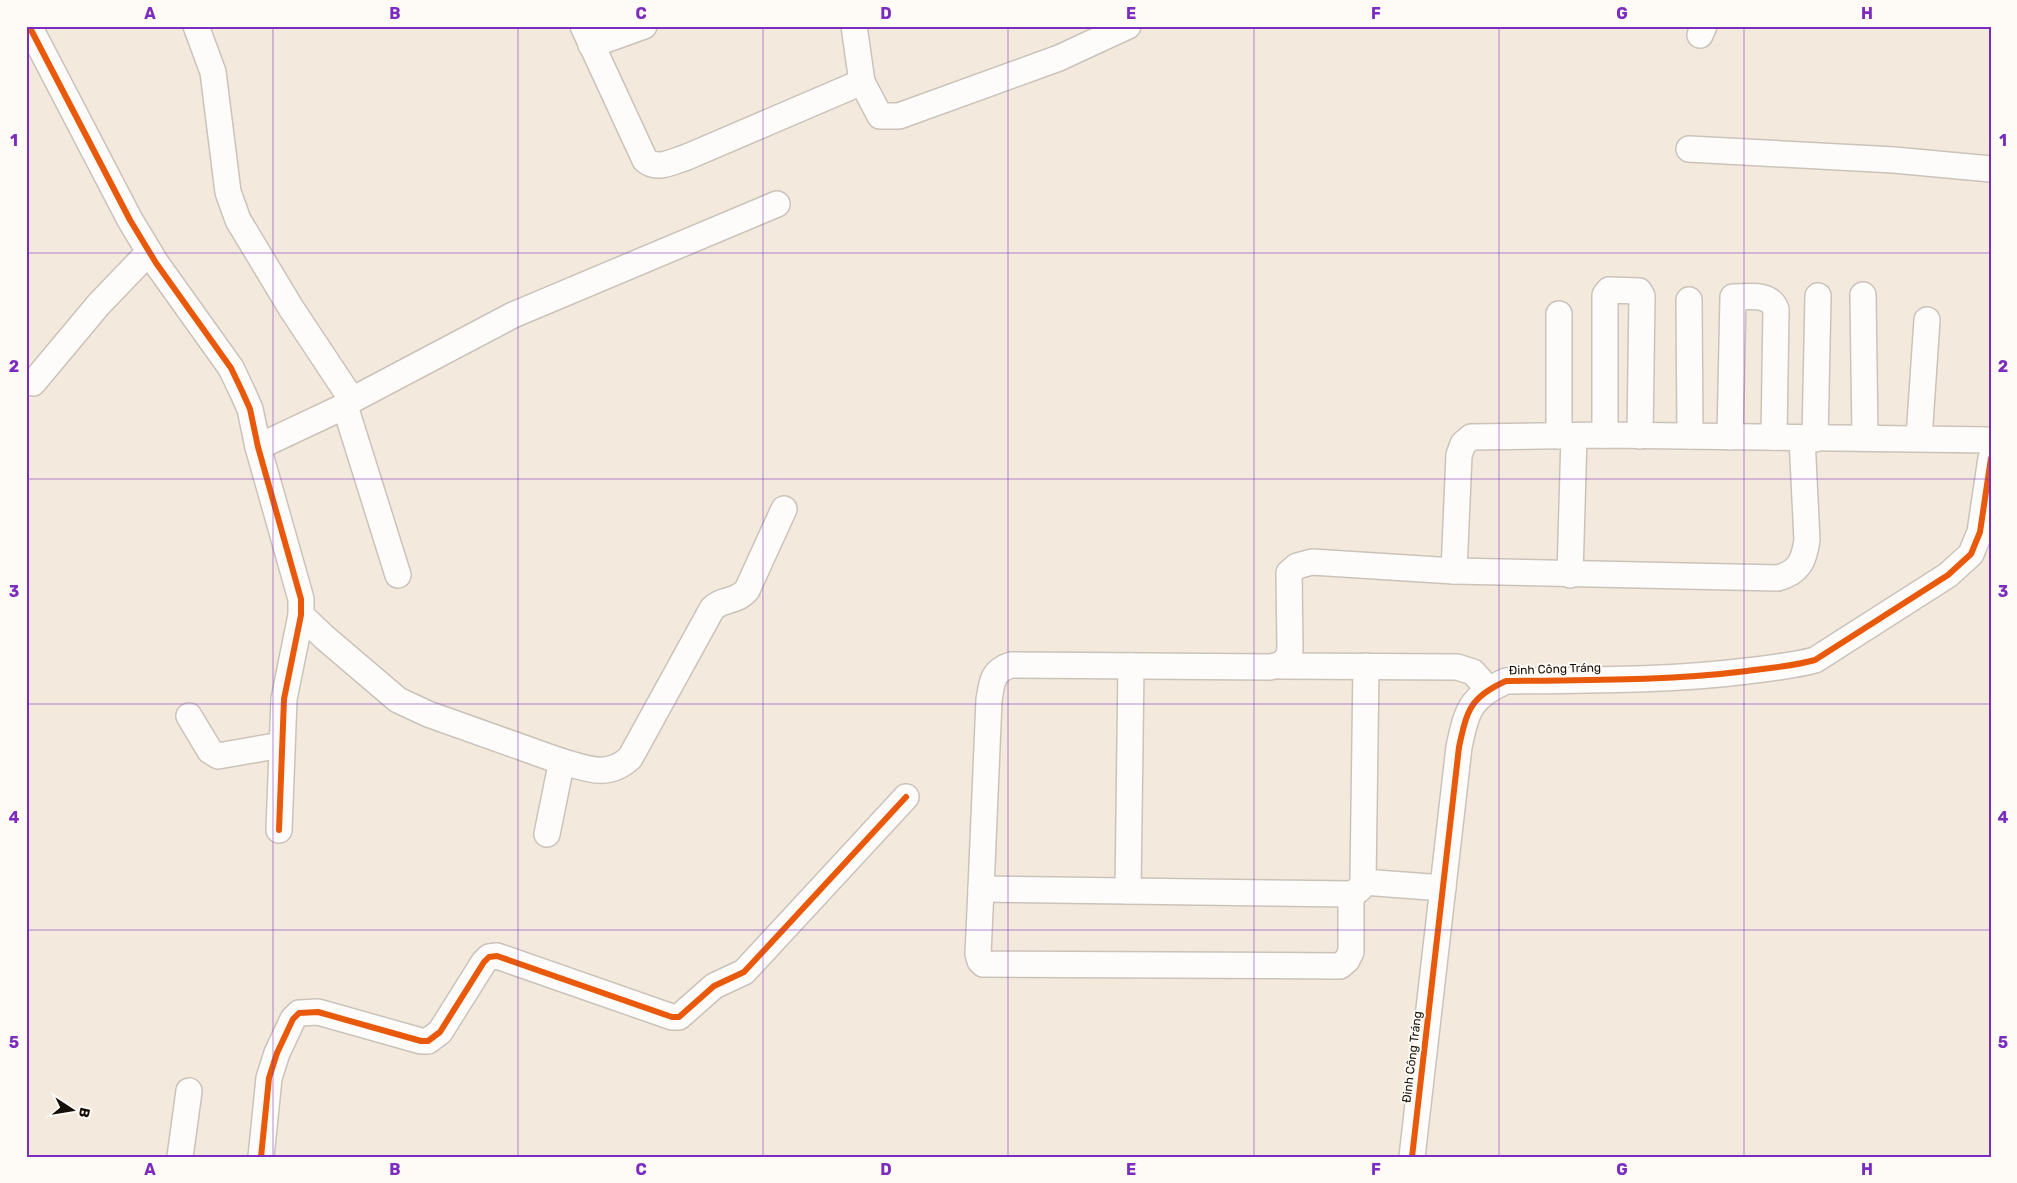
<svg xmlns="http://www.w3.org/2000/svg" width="2017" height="1183" viewBox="0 0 2017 1183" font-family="Rubik,sans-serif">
  <rect width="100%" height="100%" fill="#f3e9dd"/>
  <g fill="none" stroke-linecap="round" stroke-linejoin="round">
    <defs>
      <g id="minor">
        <path d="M 29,26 L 130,220 L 156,263 L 231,368 L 242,391 L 250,409 L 258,447 L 301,599 L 301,615 L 284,699 L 279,830"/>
        <path d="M 196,26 L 213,72 L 228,192 L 238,220 L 291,308 L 352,400"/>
        <path d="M 583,26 L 645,160 C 657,171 674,161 687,157 L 862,82"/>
        <path d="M 854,26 L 862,82 L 880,116 L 899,116 L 1059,58 L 1128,26"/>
        <path d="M 1700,35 L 1704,26"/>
        <path d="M 591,45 L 644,26"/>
        <path d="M 1689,149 L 1894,160 L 1991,169"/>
        <path d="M 1863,295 L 1865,438"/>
        <path d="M 1689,300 L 1690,436"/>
        <path d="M 1559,314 L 1559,436"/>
        <path d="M 33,383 L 99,304 L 149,252"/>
        <path d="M 345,406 L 398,575"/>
        <path d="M 1605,435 L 1605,295 L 1609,290 L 1639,291 L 1642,296 L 1640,436"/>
        <path d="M 1730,437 L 1733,297 C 1748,297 1769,292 1776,309 L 1774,437"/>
        <path d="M 1919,438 L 1927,320"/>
        <path d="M 1815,439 L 1818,296"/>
        <path d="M 258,447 L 345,406 L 352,400 L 513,315 L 777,204"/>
        <path d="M 1454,571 L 1459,455 L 1463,444 L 1471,437 L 1605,435 L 1991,440"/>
        <path d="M 1570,575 L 1574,436"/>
        <path d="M 301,615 L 324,637 L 398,700 L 428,714 L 560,761 L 561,765 L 547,834"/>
        <path d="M 1281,666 L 1457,667 L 1473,672 L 1488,689"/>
        <path d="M 1366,666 L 1363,882 L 1360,889 L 1351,894 L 981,889 L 989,700 C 992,682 992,671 1011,665 L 1270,667 C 1282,665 1287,662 1290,650 L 1289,573 L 1297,566 L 1312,562 L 1454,571 L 1778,578 C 1799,572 1804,561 1807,540 L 1802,438"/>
        <path d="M 189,716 L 210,751 L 218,756 L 281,745"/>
        <path d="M 560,761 C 586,768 607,779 630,758 L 712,609 C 722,598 736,603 747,590 L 784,509"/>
        <path d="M 1363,882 L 1443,888"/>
        <path d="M 981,889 L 978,954 L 980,961 L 983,964 L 1340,966 L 1347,960 L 1351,952 L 1351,894"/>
        <path d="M 1128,891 L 1131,666"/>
        <path d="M 180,1157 L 189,1091"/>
        <path d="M 261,1157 L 269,1078 L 277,1053 L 293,1019 L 299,1013 L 318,1012 L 421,1041 L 428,1041 L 440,1032 L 484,962 L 489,957 L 497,956 L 672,1017 L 679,1017 L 714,986 L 744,972 L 906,797"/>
        <path d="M 1412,1157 L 1459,747 C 1467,710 1470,697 1506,681 C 1586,680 1667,681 1747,671 C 1770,668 1793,666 1815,660 L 1948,575 L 1971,554 L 1980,532 L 1991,458"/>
      </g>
    </defs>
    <use href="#minor" stroke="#cbc3ba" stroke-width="28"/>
    <use href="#minor" stroke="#fdfcfa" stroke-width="25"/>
    <defs>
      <g id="cycleway">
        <path d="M 29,26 L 130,220 L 156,263 L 231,368 L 242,391 L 250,409 L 258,447 L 301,599 L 301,615 L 284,699 L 279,830"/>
        <path d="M 261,1157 L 269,1078 L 277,1053 L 293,1019 L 299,1013 L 318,1012 L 421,1041 L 428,1041 L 440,1032 L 484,962 L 489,957 L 497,956 L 672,1017 L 679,1017 L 714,986 L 744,972 L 906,797"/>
        <path d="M 1412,1157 L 1459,747 C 1467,710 1470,697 1506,681 C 1586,680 1667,681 1747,671 C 1770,668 1793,666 1815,660 L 1948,575 L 1971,554 L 1980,532 L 1991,458"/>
      </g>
    </defs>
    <use href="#cycleway" stroke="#fefaf6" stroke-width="9"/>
    <use href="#cycleway" stroke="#e8590c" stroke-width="6"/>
  </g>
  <path fill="none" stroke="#7b2cbf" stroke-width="1" stroke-opacity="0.55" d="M 273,26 L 273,1157M 518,26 L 518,1157M 763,26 L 763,1157M 1008,26 L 1008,1157M 1254,26 L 1254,1157M 1499,26 L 1499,1157M 1744,26 L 1744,1157M 26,253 L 1991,253M 26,479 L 1991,479M 26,704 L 1991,704M 26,930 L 1991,930"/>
  <g text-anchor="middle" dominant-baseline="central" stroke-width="4" stroke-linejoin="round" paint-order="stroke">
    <g font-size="12" fill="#150e07" stroke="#fefaf6">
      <text transform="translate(1555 669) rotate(-2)">Đinh Công Tráng</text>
      <text transform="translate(1412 1057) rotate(-83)">Đinh Công Tráng</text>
    </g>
  </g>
  <rect width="2017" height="1183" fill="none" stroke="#fefaf6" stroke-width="55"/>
  <g transform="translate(72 1110) rotate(102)" stroke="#fefaf6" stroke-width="4" paint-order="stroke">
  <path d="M0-4L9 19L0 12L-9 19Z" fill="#150e07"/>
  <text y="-8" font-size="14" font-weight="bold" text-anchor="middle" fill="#150e07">B</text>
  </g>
  <rect x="28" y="28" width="1962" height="1128" fill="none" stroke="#7b2cbf" stroke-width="2"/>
  <g font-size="16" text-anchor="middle" font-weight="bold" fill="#7b2cbf">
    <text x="150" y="19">A</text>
    <text x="395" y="19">B</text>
    <text x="641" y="19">C</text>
    <text x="886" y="19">D</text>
    <text x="1131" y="19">E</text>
    <text x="1376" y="19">F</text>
    <text x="1622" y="19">G</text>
    <text x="1867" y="19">H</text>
    <text x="14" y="146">1</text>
    <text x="2003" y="146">1</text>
    <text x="14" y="372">2</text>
    <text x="2003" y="372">2</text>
    <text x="14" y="597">3</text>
    <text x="2003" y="597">3</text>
    <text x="14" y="823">4</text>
    <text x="2003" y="823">4</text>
    <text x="14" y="1048">5</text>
    <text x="2003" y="1048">5</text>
    <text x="150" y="1175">A</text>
    <text x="395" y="1175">B</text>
    <text x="641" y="1175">C</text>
    <text x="886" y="1175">D</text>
    <text x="1131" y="1175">E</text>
    <text x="1376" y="1175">F</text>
    <text x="1622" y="1175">G</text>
    <text x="1867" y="1175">H</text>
  </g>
</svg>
